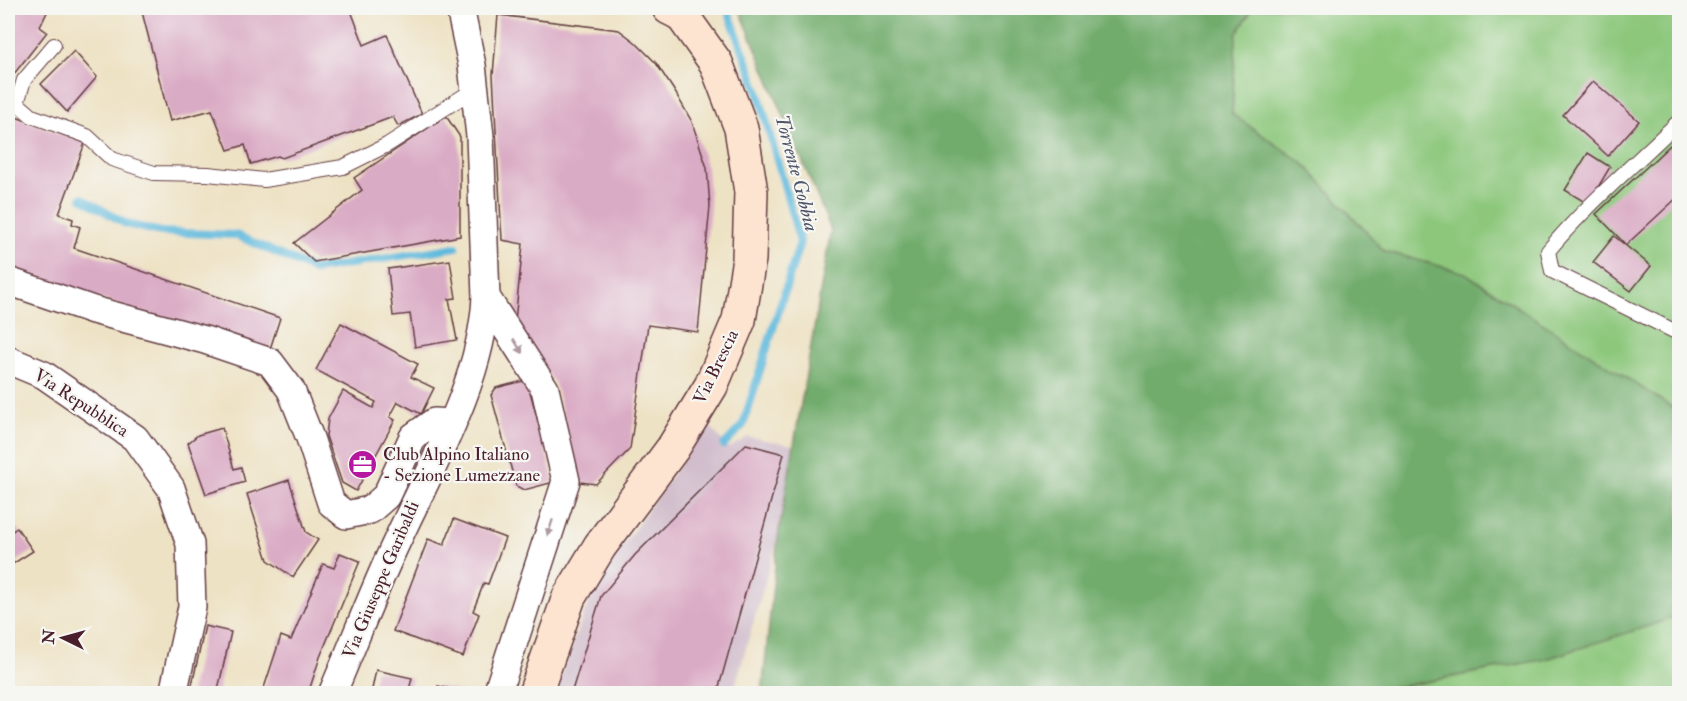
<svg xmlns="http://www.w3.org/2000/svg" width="1687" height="701" viewBox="0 0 1687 701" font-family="'IM FELL Double Pica',serif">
  <rect width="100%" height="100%" fill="#f6f6f2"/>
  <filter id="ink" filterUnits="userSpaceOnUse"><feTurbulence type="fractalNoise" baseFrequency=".0167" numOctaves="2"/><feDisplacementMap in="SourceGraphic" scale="12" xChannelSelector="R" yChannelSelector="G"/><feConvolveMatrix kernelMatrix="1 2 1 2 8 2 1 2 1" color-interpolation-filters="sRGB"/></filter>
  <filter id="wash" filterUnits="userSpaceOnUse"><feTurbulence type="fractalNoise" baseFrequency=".008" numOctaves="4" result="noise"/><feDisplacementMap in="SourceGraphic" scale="24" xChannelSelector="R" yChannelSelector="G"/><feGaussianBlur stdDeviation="1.35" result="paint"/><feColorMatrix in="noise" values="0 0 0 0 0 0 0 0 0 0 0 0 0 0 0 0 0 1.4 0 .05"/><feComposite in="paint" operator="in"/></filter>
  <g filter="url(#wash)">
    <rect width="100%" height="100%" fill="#eee2c4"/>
    <path fill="#d1bdcc" d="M 708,424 L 729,448 L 748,437 L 793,445 L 778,537 L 733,693 L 554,694 L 594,587 Z"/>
    <g fill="#8cc77c" stroke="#6b7354" stroke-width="1.5">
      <path d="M 1253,8 L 1679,8 L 1679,412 L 1465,273 L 1384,251 L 1304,164 L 1232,114 L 1236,35 Z"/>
      <path d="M 1679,616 L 1679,693 L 1365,694 L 1546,659 Z"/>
    </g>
    <path fill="#71ac6c" stroke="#5e664c" stroke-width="1.5" d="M 739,8 L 1253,8 L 1236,35 L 1232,114 L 1304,164 L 1384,251 L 1465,273 L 1679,412 L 1679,616 L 1546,659 L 1365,693 L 762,693 L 778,537 L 831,230 Z"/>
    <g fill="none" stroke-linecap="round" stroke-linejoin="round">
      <g stroke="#5fbadd" stroke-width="8">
        <path d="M 82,198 L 126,224 L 161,232 L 236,235 L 314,270 L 456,247"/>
        <path d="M 724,445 L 743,425 L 800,242 L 757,88 L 727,8"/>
      </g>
    </g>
    <g id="blocks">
      <g fill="#daabc5">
        <path d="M 13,8 L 49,8 L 40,27 L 47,32 L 10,79 L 8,77 L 8,23 Z"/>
        <path d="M 141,8 L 350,8 L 364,45 L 387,35 L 422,114 L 398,126 L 393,117 L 282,158 L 278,156 L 251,164 L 245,145 L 228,150 L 212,110 L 170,121 Z"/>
        <path d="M 498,15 L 619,30 L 635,42 L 656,63 L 675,92 L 692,122 L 707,168 L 710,206 L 698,332 L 648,325 L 630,449 L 596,484 L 580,482 L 555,384 L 515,321 L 523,244 L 502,240 L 493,75 Z"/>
        <path d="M 74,51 L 97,77 L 67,112 L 41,84 Z"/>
        <path d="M 1593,81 L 1639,121 L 1608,156 L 1563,115 Z"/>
        <path d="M 8,114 L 85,143 L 59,214 L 73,219 L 72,224 L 80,227 L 74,248 L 280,318 L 270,349 L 159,319 L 8,267 Z"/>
        <path d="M 446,116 L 460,137 L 460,236 L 314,262 L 294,243 L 362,190 L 354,178 Z"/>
        <path d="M 1680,136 L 1680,195 L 1626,245 L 1596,214 Z"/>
        <path d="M 1588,153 L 1610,167 L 1588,204 L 1565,190 Z"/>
        <path d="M 1614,236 L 1651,266 L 1631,291 L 1593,262 Z"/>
        <path d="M 450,260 L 456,298 L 449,299 L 457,340 L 415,347 L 410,314 L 393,316 L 388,269 Z"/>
        <path d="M 341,323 L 418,364 L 411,377 L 434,388 L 421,414 L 398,402 L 390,417 L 395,420 L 356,491 L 342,483 L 326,436 L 328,419 L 343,391 L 373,408 L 376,402 L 316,370 Z"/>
        <path d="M 527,380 L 554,482 L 524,490 L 516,486 L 491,395 L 496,388 Z"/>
        <path d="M 222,428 L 234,469 L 241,467 L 245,482 L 206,494 L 188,443 L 198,435 Z"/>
        <path d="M 746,444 L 784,454 L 717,694 L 571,694 L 601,596 L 635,555 Z"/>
        <path d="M 289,480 L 306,532 L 318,540 L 293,577 L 268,560 L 247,494 Z"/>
        <path d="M 454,519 L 505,538 L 488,584 L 484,583 L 473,611 L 479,614 L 463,657 L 393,631 L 428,539 L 444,545 Z"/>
        <path d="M 17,528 L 33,551 L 8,567 L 8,534 Z"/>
        <path d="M 340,553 L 360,561 L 320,657 L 308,694 L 262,694 L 281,636 L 291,640 L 323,564 L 334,568 Z"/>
        <path d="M 205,626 L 231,632 L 217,694 L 190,694 Z"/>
        <path d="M 376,670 L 412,678 L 408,694 L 371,694 Z"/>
        <path d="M 438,686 L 466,693 L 466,694 L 436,694 Z"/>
      </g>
    </g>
  </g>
  <g filter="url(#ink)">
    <use href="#blocks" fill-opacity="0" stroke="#633c42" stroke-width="1.5"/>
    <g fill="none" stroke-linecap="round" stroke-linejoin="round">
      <defs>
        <g id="service">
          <path d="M 54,45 L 24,80 L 17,103 L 32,116 L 87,136 L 112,159 L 154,173 L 208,174 L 264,180 L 343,167 L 387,145 L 475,89"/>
          <path d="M 1680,123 L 1677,123 C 1634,165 1586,205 1548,251 L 1552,271 L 1680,334"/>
        </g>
        <g id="minor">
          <path d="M 8,281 L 93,310 L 205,340 L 270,362 L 291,390 L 310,438 L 331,503 L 346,515 L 370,510 L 386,496 L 413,437 L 434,422 L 452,423"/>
          <path d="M 486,297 L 545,389 L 566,481 L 497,694"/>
          <path d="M 8,360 L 44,375 L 135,438 L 171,488 L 190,544 L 192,607 L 173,694"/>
          <path d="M 332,694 C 354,643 373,591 397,541 C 432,465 482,381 486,297 L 480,136 L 472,65 L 460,8"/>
        </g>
        <path id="secondary" d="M 535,694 L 569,597 L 600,546 L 673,448 L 711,386 L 739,320 L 749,259 L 751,192 L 741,128 L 716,63 L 681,14 L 669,8"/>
      </defs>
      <use href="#service" stroke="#633c42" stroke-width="16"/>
      <use href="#minor" stroke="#633c42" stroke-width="30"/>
      <use href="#secondary" stroke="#633c42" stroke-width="36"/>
      <use href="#service" stroke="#fff" stroke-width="14"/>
      <use href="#minor" stroke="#fff" stroke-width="27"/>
      <use href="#secondary" stroke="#fde4d1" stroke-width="33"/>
    </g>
    <defs><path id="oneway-solid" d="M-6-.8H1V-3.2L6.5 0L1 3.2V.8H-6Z" transform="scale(1.5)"/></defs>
    <g fill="#ae9aa0">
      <use href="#oneway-solid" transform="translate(518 346) rotate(58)"/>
      <use href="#oneway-solid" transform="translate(550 528) rotate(108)"/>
    </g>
  </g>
  <defs>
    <symbol id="office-disc" viewBox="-11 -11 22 22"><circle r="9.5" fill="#b5179e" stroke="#f6f6f2"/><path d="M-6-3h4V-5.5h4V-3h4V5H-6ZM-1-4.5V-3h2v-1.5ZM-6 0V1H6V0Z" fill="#fff"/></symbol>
  </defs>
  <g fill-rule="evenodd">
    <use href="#office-disc" x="346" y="448" width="33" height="33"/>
  </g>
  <g text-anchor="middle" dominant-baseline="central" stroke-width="4.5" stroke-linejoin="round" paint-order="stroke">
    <g font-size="18" fill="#4a1f2b" stroke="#f6f6f2">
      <text transform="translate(716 367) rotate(-64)">Via Brescia</text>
      <text transform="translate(81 403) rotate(33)">Via Repubblica</text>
      <text transform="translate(381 580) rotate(-67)">Via Giuseppe Garibaldi</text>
    </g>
    <g font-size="18" fill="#4a1f2b" stroke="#f6f6f2" text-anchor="start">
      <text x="383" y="454">Club Alpino Italiano<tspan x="383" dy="21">- Sezione Lumezzane</tspan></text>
    </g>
    <g font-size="20" font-style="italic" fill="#515569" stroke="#f6f6f2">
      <text transform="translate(797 173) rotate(75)">Torrente Gobbia</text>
    </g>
  </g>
  <rect width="1687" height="701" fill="none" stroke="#f6f6f2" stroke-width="30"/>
  <g transform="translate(63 638) rotate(275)" stroke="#f6f6f2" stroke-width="4.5" paint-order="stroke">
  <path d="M0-4.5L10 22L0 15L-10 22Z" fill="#4a1f2b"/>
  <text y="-9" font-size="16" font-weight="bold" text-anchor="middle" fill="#4a1f2b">N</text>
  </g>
</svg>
